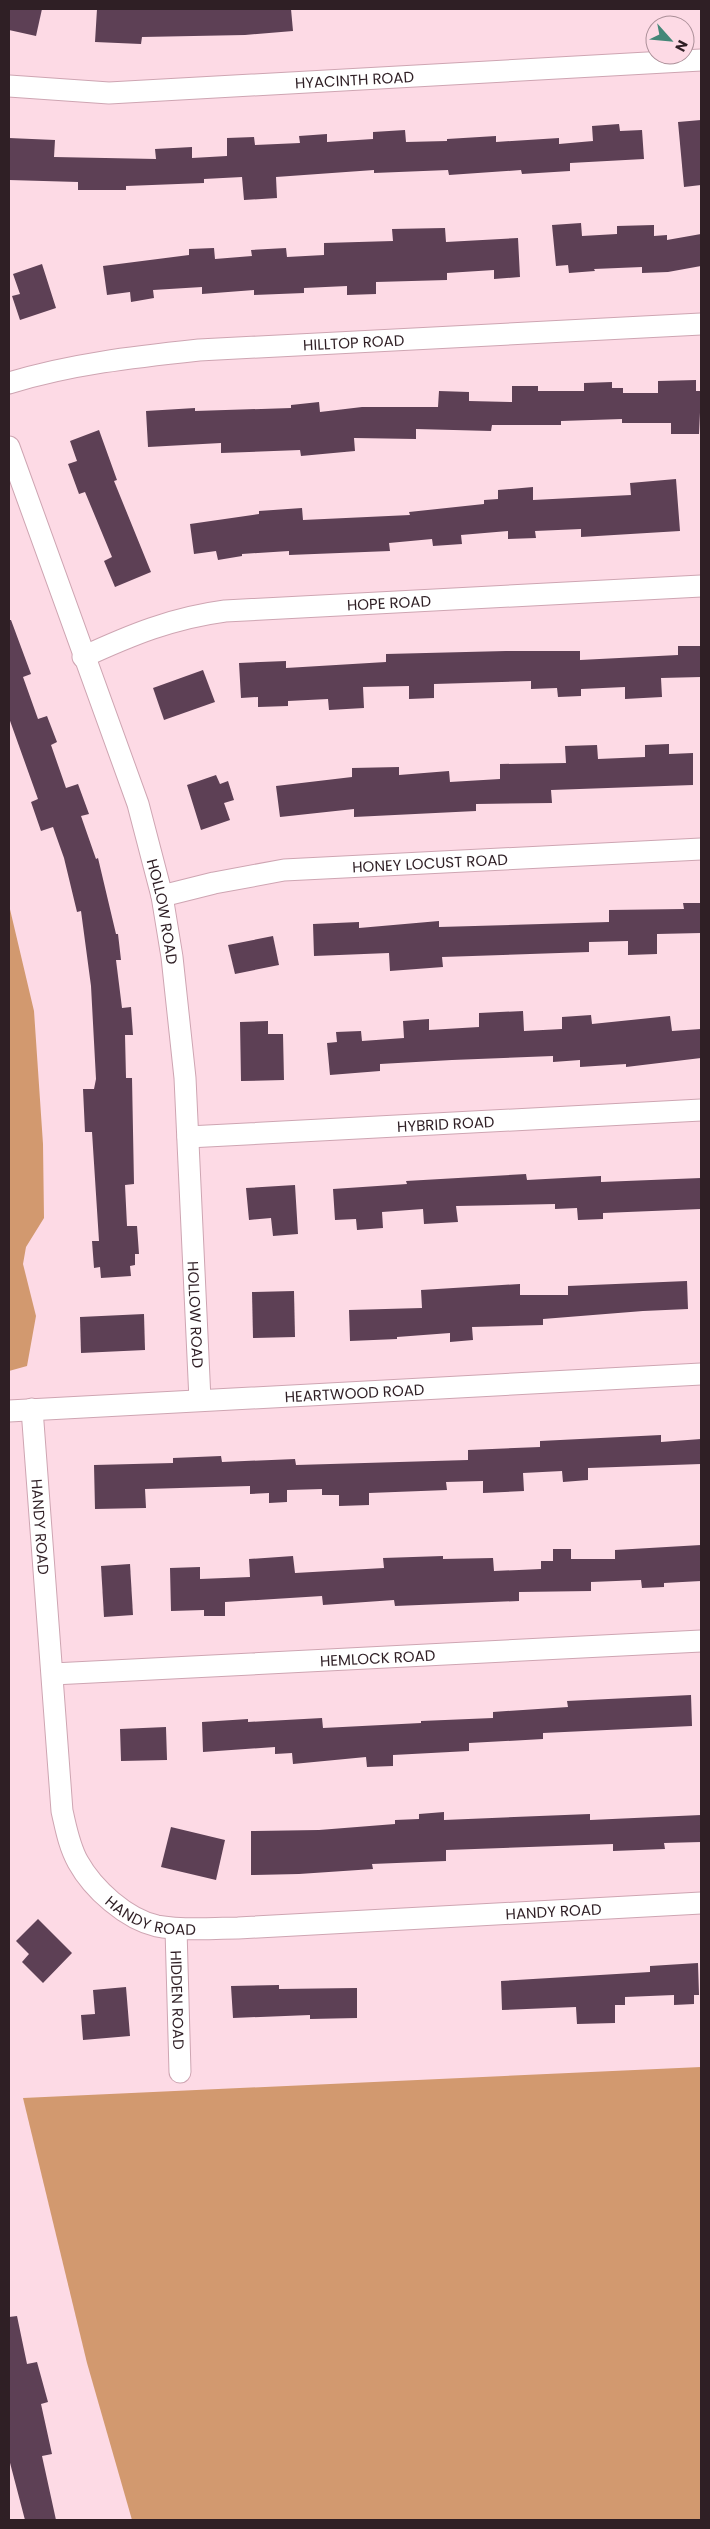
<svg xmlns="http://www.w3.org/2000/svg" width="710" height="2529" viewBox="0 0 710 2529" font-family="Poppins,sans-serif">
  <rect width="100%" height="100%" fill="#fddae5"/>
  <g fill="#d2996f">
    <path d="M 9,905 L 34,1011 L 43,1144 L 44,1218 L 26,1247 L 23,1264 L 36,1316 L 27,1366 L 9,1371 Z"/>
    <path d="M 701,2067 L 701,2520 L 132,2520 L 87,2363 L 23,2098 Z"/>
  </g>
  <g fill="#5d4055">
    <path d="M 9,9 L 42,9 L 36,36 L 9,30 Z"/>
    <path d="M 97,9 L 291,9 L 293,31 L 245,35 L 142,37 L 141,44 L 95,42 Z"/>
    <path d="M 701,120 L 701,185 L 684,187 L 678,122 Z"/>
    <path d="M 619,124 L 620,131 L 642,130 L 644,159 L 570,163 L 570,171 L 522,174 L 521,170 L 449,175 L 448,170 L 374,173 L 374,170 L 276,177 L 277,198 L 244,200 L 242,177 L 204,179 L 204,183 L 126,186 L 126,190 L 78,190 L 78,182 L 9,180 L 9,138 L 55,140 L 54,157 L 156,159 L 155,149 L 192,147 L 192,158 L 227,156 L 227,138 L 254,137 L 255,145 L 300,143 L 299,136 L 327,134 L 327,142 L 373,139 L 373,132 L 405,130 L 406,142 L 447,141 L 447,139 L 496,136 L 496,142 L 559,138 L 559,144 L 593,141 L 592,126 Z"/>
    <path d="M 581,223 L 582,236 L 617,234 L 617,226 L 654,225 L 654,236 L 667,235 L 667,240 L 701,234 L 701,266 L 668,272 L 642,273 L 642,267 L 594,269 L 595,271 L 569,273 L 568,265 L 556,266 L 552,225 Z"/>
    <path d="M 445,228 L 446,242 L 518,238 L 520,277 L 494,279 L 494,270 L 447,273 L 447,280 L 376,282 L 376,294 L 347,295 L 347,286 L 304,288 L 304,293 L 254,295 L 254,290 L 202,294 L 202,287 L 153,290 L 154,298 L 131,302 L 130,292 L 107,295 L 103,266 L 189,255 L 189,249 L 214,248 L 215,259 L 252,256 L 251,250 L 286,248 L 287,257 L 324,255 L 324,243 L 393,241 L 392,229 Z"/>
    <path d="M 42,264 L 56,308 L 20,320 L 12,296 L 20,294 L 13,274 Z"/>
    <path d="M 696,380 L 696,391 L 701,391 L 699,434 L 671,434 L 671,423 L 622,423 L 622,419 L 561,421 L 561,425 L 492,425 L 491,431 L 416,429 L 416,439 L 354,438 L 355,451 L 301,456 L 300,450 L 221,453 L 221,443 L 148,447 L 146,411 L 195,408 L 195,411 L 291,408 L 291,405 L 319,402 L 320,412 L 362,407 L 438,407 L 439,391 L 469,392 L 469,401 L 512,402 L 512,386 L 538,386 L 538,391 L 584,391 L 584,383 L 612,382 L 612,388 L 623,388 L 623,393 L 658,393 L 658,381 Z"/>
    <path d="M 99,430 L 117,480 L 114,481 L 151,572 L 115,587 L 104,561 L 112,557 L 85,492 L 79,494 L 68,464 L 77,461 L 70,441 Z"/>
    <path d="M 676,479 L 680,531 L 581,537 L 581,529 L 535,531 L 536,538 L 508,539 L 508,531 L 461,535 L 462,544 L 433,546 L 432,539 L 389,543 L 390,551 L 289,555 L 289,551 L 242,554 L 242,556 L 218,560 L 216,551 L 194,554 L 190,524 L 259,514 L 259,511 L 302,508 L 303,520 L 410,515 L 409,512 L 484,504 L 484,500 L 498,499 L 498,490 L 533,487 L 533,500 L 631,495 L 630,483 Z"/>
    <path d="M 9,620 L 11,620 L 31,674 L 23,677 L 38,719 L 47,716 L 57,742 L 51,745 L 66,788 L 78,784 L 89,814 L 81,816 L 96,859 L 98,858 L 116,934 L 118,934 L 121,960 L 116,960 L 122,1008 L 131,1007 L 133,1035 L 125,1035 L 126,1078 L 132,1078 L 134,1184 L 125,1185 L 127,1226 L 137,1226 L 139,1254 L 135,1254 L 135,1265 L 130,1266 L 131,1276 L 101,1278 L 100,1267 L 94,1268 L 92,1241 L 99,1241 L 92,1132 L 85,1132 L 83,1089 L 94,1089 L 96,1079 L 91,986 L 81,911 L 77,912 L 64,858 L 53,827 L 41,831 L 31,802 L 38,799 L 9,718 Z"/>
    <path d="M 678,646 L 701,646 L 701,677 L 661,678 L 662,697 L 625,699 L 625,687 L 581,689 L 581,696 L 558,697 L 557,688 L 531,689 L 531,681 L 434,684 L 434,698 L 409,699 L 409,686 L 363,687 L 364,708 L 329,710 L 328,699 L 288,701 L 288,706 L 258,707 L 258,697 L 241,698 L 239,663 L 286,661 L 286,668 L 386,662 L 386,654 L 506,651 L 580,651 L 580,660 L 678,655 Z"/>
    <path d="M 203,670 L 215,702 L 164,720 L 153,688 Z"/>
    <path d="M 669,744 L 669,754 L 693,753 L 693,785 L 551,790 L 552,803 L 476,804 L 476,811 L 354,817 L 354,809 L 280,817 L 276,786 L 352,777 L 352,768 L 399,767 L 399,775 L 449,771 L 450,782 L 500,779 L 500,764 L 566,763 L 565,746 L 597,745 L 598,759 L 645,757 L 645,745 Z"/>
    <path d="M 216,775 L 220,784 L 228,781 L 234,800 L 224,803 L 230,820 L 201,830 L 187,785 Z"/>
    <path d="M 683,903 L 701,903 L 701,933 L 657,934 L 657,954 L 628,955 L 628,941 L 589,942 L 589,952 L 442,957 L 443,967 L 390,971 L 389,953 L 314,956 L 313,924 L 359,922 L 359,928 L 439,921 L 439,927 L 609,922 L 609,910 L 684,909 Z"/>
    <path d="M 273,936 L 279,965 L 235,974 L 228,945 Z"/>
    <path d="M 523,1011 L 524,1031 L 562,1029 L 562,1017 L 591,1015 L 592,1024 L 670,1016 L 672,1031 L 701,1029 L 701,1058 L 626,1067 L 626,1064 L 580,1067 L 580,1060 L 553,1062 L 553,1056 L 452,1060 L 380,1064 L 380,1071 L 330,1075 L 327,1043 L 337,1042 L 336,1032 L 361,1031 L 362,1041 L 404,1038 L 403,1021 L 429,1019 L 429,1030 L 479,1027 L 479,1013 Z"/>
    <path d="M 268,1021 L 268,1034 L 283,1034 L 284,1080 L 241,1081 L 240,1022 Z"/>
    <path d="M 526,1174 L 527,1180 L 601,1176 L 601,1182 L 701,1178 L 701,1209 L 603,1213 L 603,1219 L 578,1220 L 577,1208 L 555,1209 L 555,1204 L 456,1206 L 458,1222 L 424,1224 L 423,1209 L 382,1212 L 383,1228 L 357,1230 L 356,1219 L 335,1220 L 333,1189 L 407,1184 L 406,1181 Z"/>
    <path d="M 295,1185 L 298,1234 L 273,1236 L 271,1218 L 249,1220 L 246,1188 Z"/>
    <path d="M 687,1281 L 688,1309 L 643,1311 L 543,1319 L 543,1325 L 472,1327 L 473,1340 L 450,1342 L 450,1333 L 397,1337 L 397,1339 L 350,1341 L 349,1310 L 422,1308 L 421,1290 L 520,1284 L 520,1295 L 568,1295 L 568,1286 Z"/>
    <path d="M 294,1291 L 295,1337 L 253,1338 L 252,1292 Z"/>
    <path d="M 144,1314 L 145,1350 L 81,1353 L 80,1317 Z"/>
    <path d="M 661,1435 L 661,1442 L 701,1439 L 701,1464 L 588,1468 L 588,1480 L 563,1482 L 562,1471 L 523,1473 L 524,1491 L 483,1493 L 483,1481 L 446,1482 L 447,1490 L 369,1493 L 369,1505 L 339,1506 L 339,1495 L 322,1495 L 322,1489 L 287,1490 L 287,1502 L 269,1503 L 269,1493 L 250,1494 L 250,1486 L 145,1489 L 146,1508 L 95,1509 L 94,1465 L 173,1463 L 173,1458 L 221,1456 L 222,1462 L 295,1459 L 296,1465 L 468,1460 L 468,1450 L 540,1447 L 540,1441 Z"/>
    <path d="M 701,1545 L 701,1581 L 664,1583 L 664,1587 L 642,1588 L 641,1580 L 591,1582 L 591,1591 L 519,1592 L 519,1601 L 395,1606 L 394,1600 L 323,1605 L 322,1596 L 225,1602 L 225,1616 L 204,1616 L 204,1610 L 171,1611 L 170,1568 L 200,1567 L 200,1579 L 250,1577 L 249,1559 L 293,1556 L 295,1573 L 384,1568 L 383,1558 L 443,1556 L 443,1559 L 493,1558 L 494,1571 L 541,1569 L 541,1561 L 553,1561 L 553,1549 L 571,1549 L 571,1559 L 615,1559 L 615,1550 Z"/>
    <path d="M 130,1564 L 133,1615 L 104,1617 L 101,1566 Z"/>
    <path d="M 691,1695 L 692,1726 L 543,1733 L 543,1739 L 469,1743 L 469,1751 L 393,1755 L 393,1766 L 367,1767 L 366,1757 L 293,1764 L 292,1753 L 275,1754 L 275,1747 L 203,1752 L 202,1722 L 248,1719 L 248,1722 L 322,1718 L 323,1728 L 421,1723 L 421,1721 L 493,1718 L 493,1712 L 568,1707 L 567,1701 Z"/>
    <path d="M 166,1727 L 167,1760 L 121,1761 L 120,1729 Z"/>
    <path d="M 444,1812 L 444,1820 L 590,1814 L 590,1820 L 701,1815 L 701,1842 L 664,1843 L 665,1849 L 613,1851 L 613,1844 L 446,1850 L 446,1861 L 372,1864 L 373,1869 L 299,1874 L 251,1875 L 251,1831 L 319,1830 L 395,1824 L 395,1820 L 419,1819 L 419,1814 Z"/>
    <path d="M 171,1827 L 225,1840 L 216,1880 L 161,1867 Z"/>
    <path d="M 38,1919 L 72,1953 L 43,1983 L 22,1962 L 29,1954 L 16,1941 Z"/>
    <path d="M 698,1963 L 699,1995 L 694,1995 L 694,2004 L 674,2005 L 674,1995 L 625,1997 L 625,2005 L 615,2005 L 615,2023 L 577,2024 L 576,2007 L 502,2010 L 501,1981 L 650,1972 L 650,1966 Z"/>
    <path d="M 279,1985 L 279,1989 L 357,1988 L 357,2018 L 310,2019 L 310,2015 L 233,2018 L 231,1986 Z"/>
    <path d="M 126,1987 L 130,2036 L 83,2040 L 81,2015 L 95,2014 L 93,1990 Z"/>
    <path d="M 17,2316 L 27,2364 L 37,2362 L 48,2402 L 41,2404 L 52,2454 L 42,2456 L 56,2520 L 25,2520 L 9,2459 L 9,2317 Z"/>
  </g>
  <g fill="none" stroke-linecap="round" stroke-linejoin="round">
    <defs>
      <g id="street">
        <path id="s1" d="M 9,86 L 109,93 L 701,60"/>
        <path id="s2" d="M 9,383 C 71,364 134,357 199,350 L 701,324"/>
        <path id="s3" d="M 9,447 L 138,804 L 162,896 L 172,957 L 185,1078 L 200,1400"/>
        <path id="s4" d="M 83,657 C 131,635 172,618 225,611 L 701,586"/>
        <path id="s5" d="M 162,896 L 214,883 L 284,870 L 701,849"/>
        <path id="s6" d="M 188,1137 L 701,1110"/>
        <path id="s7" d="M 32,1409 L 62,1811 C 66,1828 69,1846 78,1862 C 93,1889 126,1919 157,1926 C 183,1931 211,1928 238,1928 L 701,1903"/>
        <path id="s8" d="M 9,1411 L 701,1374"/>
        <path id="s9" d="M 53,1674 L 701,1641"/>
        <path id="s10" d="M 176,1929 L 180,2072"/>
      </g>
    </defs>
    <use href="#street" stroke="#cea5b2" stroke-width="23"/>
    <use href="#street" stroke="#fff" stroke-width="21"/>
  </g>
  <g text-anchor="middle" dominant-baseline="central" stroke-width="5" stroke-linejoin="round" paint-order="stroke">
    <g font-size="15" fill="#2f1f25" stroke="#fddae5">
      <text stroke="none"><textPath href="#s1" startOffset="346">HYACINTH ROAD</textPath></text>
      <text stroke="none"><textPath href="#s2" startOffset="348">HILLTOP ROAD</textPath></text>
      <text stroke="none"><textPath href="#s4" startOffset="314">HOPE ROAD</textPath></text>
      <text stroke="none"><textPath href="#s5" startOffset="271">HONEY LOCUST ROAD</textPath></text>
      <text stroke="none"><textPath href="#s3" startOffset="490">HOLLOW ROAD</textPath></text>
      <text stroke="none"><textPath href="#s6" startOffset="258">HYBRID ROAD</textPath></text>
      <text stroke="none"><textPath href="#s3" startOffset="895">HOLLOW ROAD</textPath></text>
      <text stroke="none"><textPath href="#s8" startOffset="346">HEARTWOOD ROAD</textPath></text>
      <text stroke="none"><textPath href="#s7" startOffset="118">HANDY ROAD</textPath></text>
      <text stroke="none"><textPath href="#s9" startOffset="325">HEMLOCK ROAD</textPath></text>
      <text stroke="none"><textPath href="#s7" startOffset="552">HANDY ROAD</textPath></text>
      <text stroke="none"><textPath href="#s7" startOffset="958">HANDY ROAD</textPath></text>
      <text stroke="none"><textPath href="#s10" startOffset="71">HIDDEN ROAD</textPath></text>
    </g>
  </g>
  <rect width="710" height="2529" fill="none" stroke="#2f1f25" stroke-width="20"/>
  <g transform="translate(670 40) rotate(117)"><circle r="24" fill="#fddae5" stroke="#ab8f98"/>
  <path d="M0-4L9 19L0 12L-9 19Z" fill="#448778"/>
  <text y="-8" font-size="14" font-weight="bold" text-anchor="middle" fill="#2f1f25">N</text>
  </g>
</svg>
